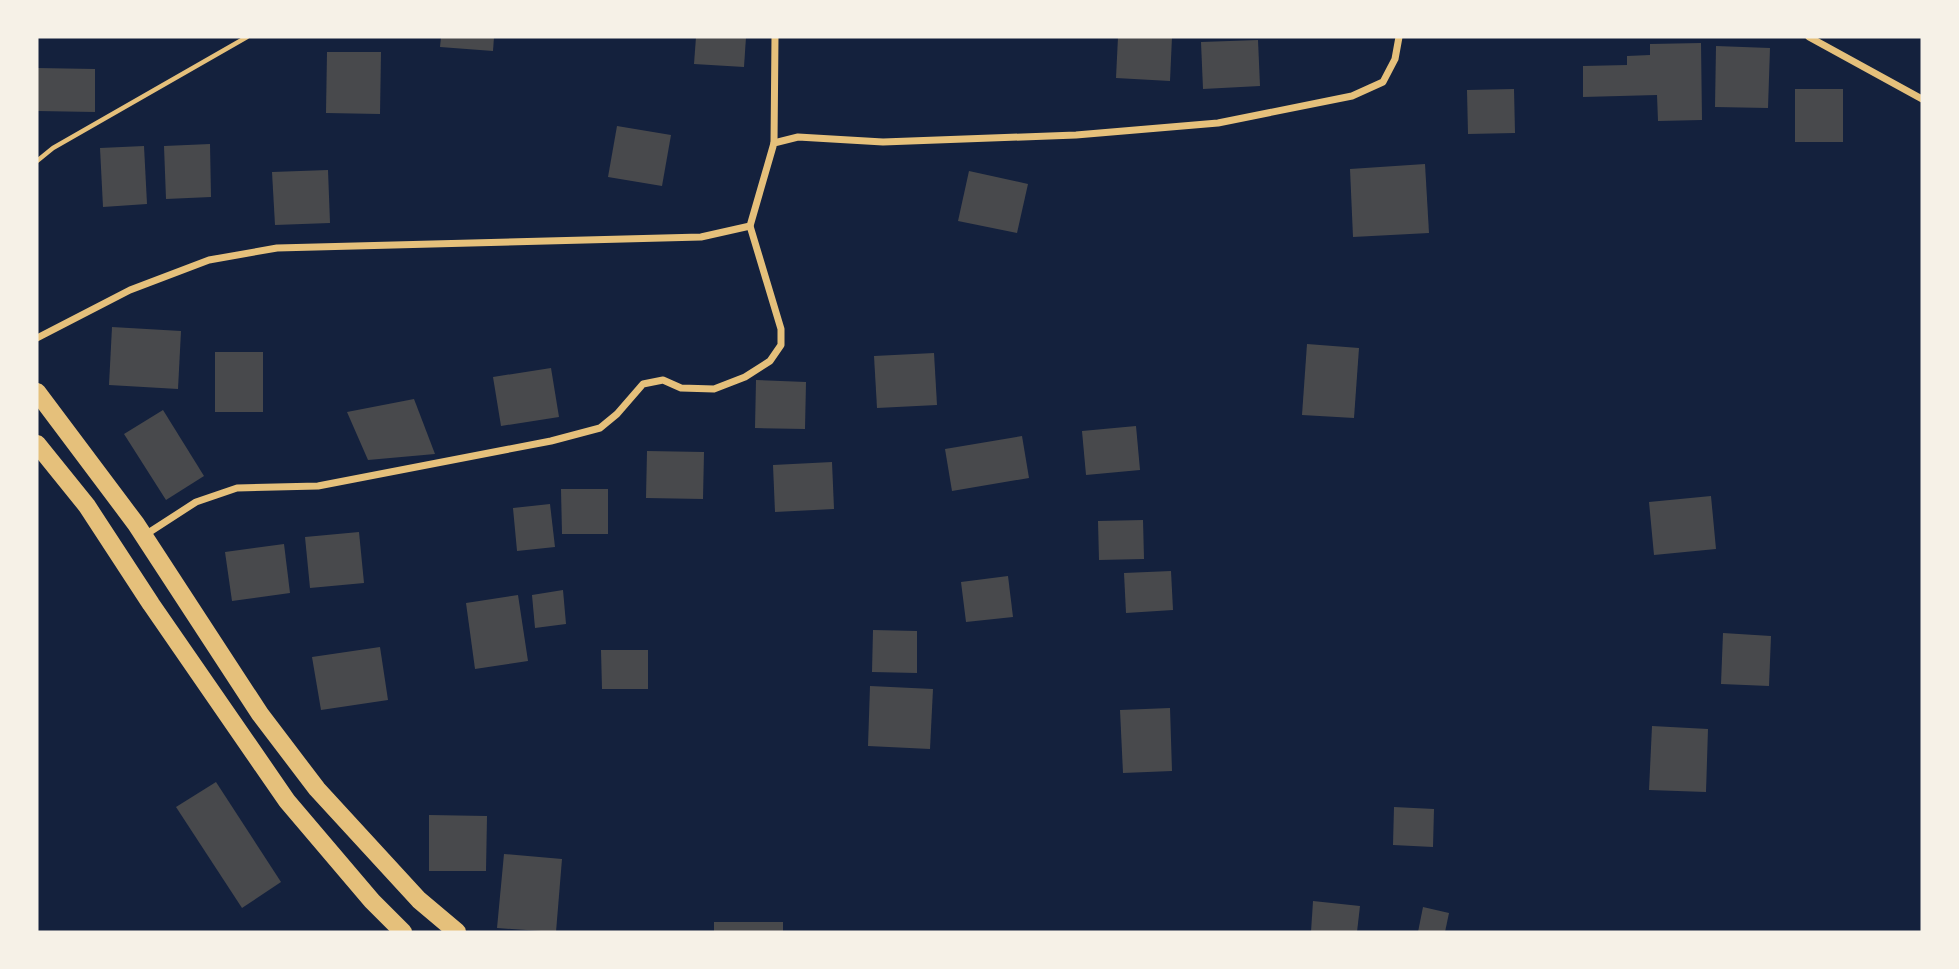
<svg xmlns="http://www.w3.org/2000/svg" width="1959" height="969" viewBox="0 0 1959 969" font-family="Commissioner,sans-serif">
  <rect width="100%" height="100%" fill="#14213d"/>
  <g fill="#48494c">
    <path d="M 441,37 L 494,37 L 493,51 L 440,47 Z"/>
    <path d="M 696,37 L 746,37 L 744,67 L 694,64 Z"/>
    <path d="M 1118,37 L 1172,37 L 1170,81 L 1116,78 Z"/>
    <path d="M 1258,40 L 1260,86 L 1203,89 L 1201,42 Z"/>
    <path d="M 1701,43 L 1702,120 L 1658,121 L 1657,95 L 1583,97 L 1583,66 L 1627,65 L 1627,56 L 1650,55 L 1650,44 Z"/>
    <path d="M 1716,46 L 1770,48 L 1768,108 L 1715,107 Z"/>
    <path d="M 327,52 L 381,52 L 380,114 L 326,113 Z"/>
    <path d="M 37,68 L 95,69 L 95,112 L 37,111 Z"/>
    <path d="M 1514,89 L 1515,133 L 1468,134 L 1467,90 Z"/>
    <rect x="1795" y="89" width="48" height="53"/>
    <path d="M 617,126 L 671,135 L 662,186 L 608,177 Z"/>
    <path d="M 210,144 L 211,197 L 166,199 L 164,146 Z"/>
    <path d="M 144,146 L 147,204 L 103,207 L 100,148 Z"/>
    <path d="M 1425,164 L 1429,233 L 1353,237 L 1350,169 Z"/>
    <path d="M 328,170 L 330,223 L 275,225 L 272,172 Z"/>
    <path d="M 969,171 L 1028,184 L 1017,233 L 958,221 Z"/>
    <path d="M 112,327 L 181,331 L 178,389 L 109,385 Z"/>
    <path d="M 1307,344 L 1359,348 L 1354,418 L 1302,415 Z"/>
    <rect x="215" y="352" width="48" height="60"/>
    <path d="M 934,353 L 937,405 L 877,408 L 874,356 Z"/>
    <path d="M 551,368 L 559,417 L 501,426 L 493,377 Z"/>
    <path d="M 756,380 L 806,382 L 805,429 L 755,428 Z"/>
    <path d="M 414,399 L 435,454 L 368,460 L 347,412 Z"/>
    <path d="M 163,410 L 204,476 L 166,500 L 124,434 Z"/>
    <path d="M 1136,426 L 1140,470 L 1086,475 L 1082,431 Z"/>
    <path d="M 1022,436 L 1029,478 L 952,491 L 945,449 Z"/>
    <path d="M 647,451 L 704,452 L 703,499 L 646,498 Z"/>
    <path d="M 832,462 L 834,509 L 775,512 L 773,465 Z"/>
    <path d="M 561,489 L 608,489 L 608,534 L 562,534 Z"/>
    <path d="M 1711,496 L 1716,549 L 1654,555 L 1649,502 Z"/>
    <path d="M 550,504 L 555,547 L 517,551 L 513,508 Z"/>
    <path d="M 1143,520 L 1144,559 L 1099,560 L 1098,521 Z"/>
    <path d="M 359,532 L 364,583 L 310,588 L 305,537 Z"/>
    <path d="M 284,544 L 290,593 L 232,601 L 225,552 Z"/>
    <path d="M 1171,571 L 1173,610 L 1126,613 L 1124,573 Z"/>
    <path d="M 1008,576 L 1013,617 L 966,622 L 961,582 Z"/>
    <path d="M 563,590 L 566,624 L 535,628 L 532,595 Z"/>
    <path d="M 518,595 L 528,661 L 475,669 L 466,603 Z"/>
    <path d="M 873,630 L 917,631 L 917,673 L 872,672 Z"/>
    <path d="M 1723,633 L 1771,636 L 1769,686 L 1721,684 Z"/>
    <path d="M 380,647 L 388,700 L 321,710 L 312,657 Z"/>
    <path d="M 601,650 L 648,650 L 648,689 L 602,689 Z"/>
    <path d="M 870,686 L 933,689 L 930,749 L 868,746 Z"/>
    <path d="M 1170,708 L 1172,771 L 1123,773 L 1120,710 Z"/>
    <path d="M 1652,726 L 1708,729 L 1706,792 L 1649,790 Z"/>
    <path d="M 216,782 L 281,882 L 242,908 L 176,807 Z"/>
    <path d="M 1394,807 L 1434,809 L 1433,847 L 1393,845 Z"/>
    <path d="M 429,815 L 487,816 L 486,871 L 429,871 Z"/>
    <path d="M 504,854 L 562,859 L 556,932 L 497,928 Z"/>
    <path d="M 1313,901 L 1360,906 L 1357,932 L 1311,932 Z"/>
    <path d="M 1423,907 L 1449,913 L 1445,932 L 1418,932 Z"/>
    <rect x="714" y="922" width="69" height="10"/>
  </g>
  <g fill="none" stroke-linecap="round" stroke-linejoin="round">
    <path stroke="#e5c07b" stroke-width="4.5" d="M 37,161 L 53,148 L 247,37"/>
    <g stroke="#e5c07b" stroke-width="7">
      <path d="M 1809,37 L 1922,99"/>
      <path d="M 774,143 L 775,37"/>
      <path d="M 37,338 L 130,290 L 209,260 L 277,248 L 701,237 L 750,226 L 774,143 L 798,137 L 883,142 L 1076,135 L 1218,123 L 1352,96 L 1383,82 L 1395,59 L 1399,37"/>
      <path d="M 145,535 L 196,502 L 237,488 L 318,486 L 551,441 L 600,428 L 617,414 L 643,384 L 663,380 L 681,388 L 714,389 L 745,377 L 770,361 L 781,345 L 781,329 L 750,226"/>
    </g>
    <g stroke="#e5c07b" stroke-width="18">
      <path d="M 37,392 L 136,524 L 260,714 L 317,789 L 419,900 L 457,932"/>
      <path d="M 37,444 L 87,506 L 151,604 L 287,801 L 372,901 L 403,932"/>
    </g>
  </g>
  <rect width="1959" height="969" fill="none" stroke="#f6f1e7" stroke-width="77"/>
</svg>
